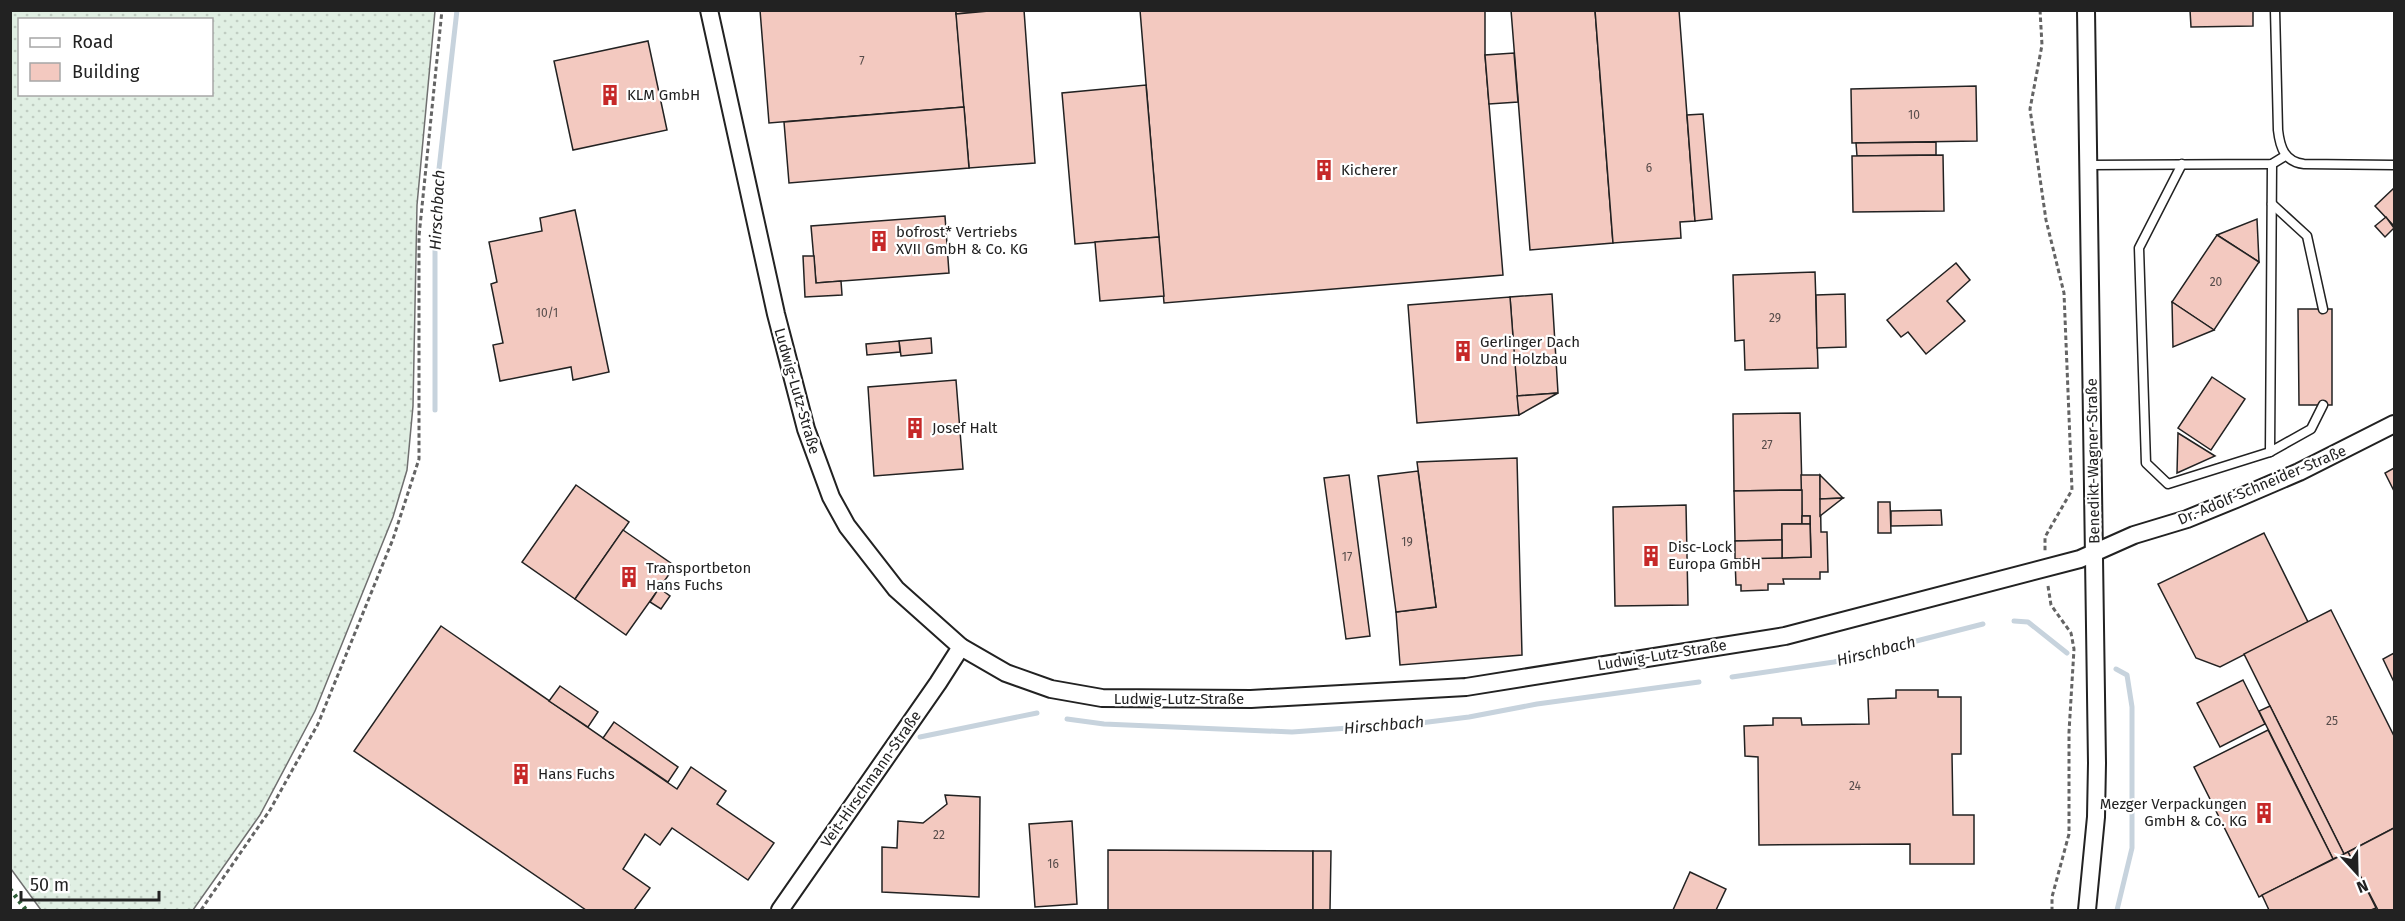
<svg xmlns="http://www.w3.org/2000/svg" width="2405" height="921" viewBox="0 0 2405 921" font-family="'Fira Sans',sans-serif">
  <defs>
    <pattern id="grass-dots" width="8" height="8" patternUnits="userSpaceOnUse" patternTransform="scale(1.5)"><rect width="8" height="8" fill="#e0efe3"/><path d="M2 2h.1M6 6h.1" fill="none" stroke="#c0cdc2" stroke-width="1.8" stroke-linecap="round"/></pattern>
  </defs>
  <rect width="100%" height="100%" fill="#fff"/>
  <path fill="url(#grass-dots)" stroke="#6f6f6f" stroke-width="1.5" fill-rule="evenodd" d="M 11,10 L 435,11 L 417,205 L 413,406 L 407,470 L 393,517 L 315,711 L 260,815 L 193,910 L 41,910 L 11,869 ZM 20,20 L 212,20 L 212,94 L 20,94 Z"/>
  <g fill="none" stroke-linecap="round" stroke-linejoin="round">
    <g stroke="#c7d3dd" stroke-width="5">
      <path d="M 435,410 L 435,204 L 457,10"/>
      <path d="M 2014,621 L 2028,622 L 2067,653"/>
      <path d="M 2116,669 L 2127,675 L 2132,707 L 2132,848 L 2117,910"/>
      <path d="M 1732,677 L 1834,662 L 1983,624"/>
      <path d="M 1067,719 L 1104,724 L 1292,732 L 1420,723 L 1469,717 L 1537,704 L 1699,682"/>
      <path d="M 920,737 L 1037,713"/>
    </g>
  </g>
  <g fill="#f3c9c0" stroke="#222" stroke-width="1.5">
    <path d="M 760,10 L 956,10 L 964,107 L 769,123 Z"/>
    <path d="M 956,10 L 1000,10 L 956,14 Z"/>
    <path d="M 1000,10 L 1024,10 L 1035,163 L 969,168 L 956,14 Z"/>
    <path d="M 1140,10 L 1485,10 L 1485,55 L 1503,275 L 1164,303 Z"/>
    <path d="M 1511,10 L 1595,10 L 1613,243 L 1530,250 Z"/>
    <path d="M 1595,10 L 1679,10 L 1695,221 L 1680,222 L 1681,238 L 1613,243 Z"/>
    <path d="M 2190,10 L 2253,10 L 2253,26 L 2191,27 Z"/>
    <path d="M 648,41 L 667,130 L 573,150 L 554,61 Z"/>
    <path d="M 1514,53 L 1518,102 L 1489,104 L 1485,55 Z"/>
    <path d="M 1146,85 L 1159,237 L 1075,244 L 1062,93 Z"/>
    <path d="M 1976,86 L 1977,141 L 1852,143 L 1851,89 Z"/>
    <path d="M 964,107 L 969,168 L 789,183 L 784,122 Z"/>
    <path d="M 1703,114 L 1712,219 L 1695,221 L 1687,115 Z"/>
    <path d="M 1936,142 L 1936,155 L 1857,156 L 1856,143 Z"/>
    <path d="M 1943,155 L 1944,211 L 1853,212 L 1852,156 Z"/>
    <path d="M 2394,188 L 2394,226 L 2375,206 Z"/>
    <path d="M 575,210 L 609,372 L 573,380 L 571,367 L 500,381 L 493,345 L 503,343 L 491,284 L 497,282 L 489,242 L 542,231 L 540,218 Z"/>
    <path d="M 945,216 L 949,273 L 816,283 L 811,226 Z"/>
    <path d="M 2386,217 L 2394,228 L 2385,237 L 2375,226 Z"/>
    <path d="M 2257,219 L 2259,262 L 2217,235 Z"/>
    <path d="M 2217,235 L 2259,262 L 2214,330 L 2172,302 Z"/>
    <path d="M 1159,237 L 1164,296 L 1100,301 L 1095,242 Z"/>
    <path d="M 803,256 L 814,256 L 816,283 L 841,281 L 842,295 L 805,297 Z"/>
    <path d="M 1956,263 L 1970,280 L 1947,301 L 1965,321 L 1926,354 L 1908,332 L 1901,337 L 1887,320 Z"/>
    <path d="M 1815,272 L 1818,368 L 1745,370 L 1744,340 L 1735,341 L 1733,275 Z"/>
    <path d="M 1552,294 L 1558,393 L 1517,396 L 1510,297 Z"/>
    <path d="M 1845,294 L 1846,347 L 1817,348 L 1816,295 Z"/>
    <path d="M 1510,297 L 1519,415 L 1417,423 L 1408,305 Z"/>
    <path d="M 2172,302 L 2214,330 L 2173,347 Z"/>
    <path d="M 2298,309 L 2332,309 L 2332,405 L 2299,405 Z"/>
    <path d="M 931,338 L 932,353 L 901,356 L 899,341 Z"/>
    <path d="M 899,341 L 900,352 L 867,355 L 866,344 Z"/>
    <path d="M 2212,377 L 2245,399 L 2211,450 L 2178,428 Z"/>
    <path d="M 956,380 L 963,469 L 874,476 L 868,387 Z"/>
    <path d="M 1558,393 L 1519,415 L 1517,396 Z"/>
    <path d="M 1800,413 L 1802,490 L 1734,491 L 1733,414 Z"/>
    <path d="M 2178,433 L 2215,456 L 2177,473 Z"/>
    <path d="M 1517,458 L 1522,655 L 1400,665 L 1396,612 L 1436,607 L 1417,462 Z"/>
    <path d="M 2394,468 L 2394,491 L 2385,473 Z"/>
    <path d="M 1418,471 L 1436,607 L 1396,612 L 1378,476 Z"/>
    <path d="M 1349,475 L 1370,636 L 1346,639 L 1324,478 Z"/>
    <path d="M 1801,475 L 1820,475 L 1821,532 L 1827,532 L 1828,572 L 1820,572 L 1820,579 L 1783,579 L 1784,584 L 1768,584 L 1768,590 L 1741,591 L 1741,585 L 1736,585 L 1735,559 L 1811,557 L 1810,516 L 1802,516 Z"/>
    <path d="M 1820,475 L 1843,498 L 1820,499 Z"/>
    <path d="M 576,485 L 629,522 L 575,599 L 522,562 Z"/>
    <path d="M 1802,490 L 1802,524 L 1782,524 L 1782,540 L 1735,541 L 1734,491 Z"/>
    <path d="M 1843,498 L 1820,516 L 1820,499 Z"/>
    <path d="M 1878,502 L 1890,502 L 1891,533 L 1878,533 Z"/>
    <path d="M 1686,505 L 1688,605 L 1615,606 L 1613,507 Z"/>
    <path d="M 1941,510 L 1942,525 L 1891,526 L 1891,511 Z"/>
    <rect x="1802" y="516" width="8" height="8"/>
    <path d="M 1782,524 L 1810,524 L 1811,557 L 1782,558 Z"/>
    <path d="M 623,530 L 675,566 L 626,635 L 575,599 Z"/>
    <path d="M 2264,533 L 2308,622 L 2220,667 L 2196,658 L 2158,584 Z"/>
    <path d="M 1782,540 L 1782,558 L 1735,559 L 1735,541 Z"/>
    <path d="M 659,588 L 670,596 L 661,609 L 650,602 Z"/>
    <path d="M 2331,610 L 2394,736 L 2394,828 L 2344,854 L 2244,654 Z"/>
    <path d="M 441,626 L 677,789 L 691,767 L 726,791 L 717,804 L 774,843 L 748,880 L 672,828 L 660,845 L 645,834 L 623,869 L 650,888 L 634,910 L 586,910 L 354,751 Z"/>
    <path d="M 2394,653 L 2394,682 L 2383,659 Z"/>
    <path d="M 2243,680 L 2265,724 L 2220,747 L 2197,703 Z"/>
    <path d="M 560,686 L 598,712 L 588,727 L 549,701 Z"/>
    <path d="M 1896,690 L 1938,690 L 1938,697 L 1961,697 L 1961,754 L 1952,754 L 1953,815 L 1974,815 L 1974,864 L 1910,864 L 1910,844 L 1759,845 L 1758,757 L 1745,756 L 1744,726 L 1773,725 L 1773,718 L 1801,718 L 1802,725 L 1869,724 L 1868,699 L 1896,698 Z"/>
    <path d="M 2270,706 L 2344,854 L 2333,859 L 2259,711 Z"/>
    <path d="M 614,722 L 678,767 L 668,782 L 603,738 Z"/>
    <path d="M 2268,730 L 2333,859 L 2259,897 L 2194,767 Z"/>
    <path d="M 945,795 L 980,797 L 979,897 L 882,892 L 882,847 L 897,848 L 898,821 L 923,823 L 947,804 Z"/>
    <path d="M 1072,821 L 1077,904 L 1035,907 L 1029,824 Z"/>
    <path d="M 2394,828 L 2394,910 L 2378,910 L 2348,852 Z"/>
    <path d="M 1108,850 L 1313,851 L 1313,910 L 1108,910 Z"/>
    <path d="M 1313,851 L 1331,851 L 1330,910 L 1313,910 Z"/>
    <path d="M 2348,852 L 2376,908 L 2371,910 L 2269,910 L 2262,895 Z"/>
    <path d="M 1690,872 L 1726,889 L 1716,910 L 1673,910 Z"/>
  </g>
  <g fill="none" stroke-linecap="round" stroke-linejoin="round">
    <defs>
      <g id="lane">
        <path d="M 2275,10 L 2278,130 C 2280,148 2285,162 2304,164 L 2394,165"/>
        <path d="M 2182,164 L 2139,248 L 2146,463 L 2168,484 L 2270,452 L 2272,164"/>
        <path d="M 2090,165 L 2272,164 L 2285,156"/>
        <path d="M 2272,204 L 2307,236 L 2323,309"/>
        <path d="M 2270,452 L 2311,429 L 2323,405"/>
      </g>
      <g id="street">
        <path d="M 709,10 L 776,314 L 806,429 L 831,497 L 847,526 L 896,589 L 961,647 L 1006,673 L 1051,689 L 1102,698 L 1251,699 L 1466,687 L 1785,636 L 2080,559 L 2134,535 L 2187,519 L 2236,499 L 2299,472 L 2394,424"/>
        <path d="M 2086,10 L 2097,763 L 2096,817 L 2087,910"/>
        <path d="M 780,910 L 938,683 L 961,647"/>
      </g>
    </defs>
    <use href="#lane" stroke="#222" stroke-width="11"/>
    <use href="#street" stroke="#222" stroke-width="20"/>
    <g stroke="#646464" stroke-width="3" stroke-dasharray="4.5 3" stroke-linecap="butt">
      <path d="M 2040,10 L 2042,45 L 2030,109 L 2046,220 L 2064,293 L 2072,490 L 2045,537 L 2045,552"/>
      <path d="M 2048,586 L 2051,605 L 2071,633 L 2074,649 L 2069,732 L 2069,834 L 2052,897 L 2052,910"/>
      <path d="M 201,910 L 270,810 L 318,724 L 393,539 L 419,459 L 419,236 L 442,10"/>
    </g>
    <use href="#lane" stroke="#fff" stroke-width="8"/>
    <use href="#street" stroke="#fff" stroke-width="16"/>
    <path stroke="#2f5e38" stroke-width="4.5" stroke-dasharray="3 4.5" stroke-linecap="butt" d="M 10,889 L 26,910"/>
  </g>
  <defs>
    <symbol id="building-bare" viewBox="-9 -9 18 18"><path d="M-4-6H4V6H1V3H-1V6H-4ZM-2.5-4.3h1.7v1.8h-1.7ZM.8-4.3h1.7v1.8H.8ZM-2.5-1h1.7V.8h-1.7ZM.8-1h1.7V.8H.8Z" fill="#c62828" stroke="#fff" stroke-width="2.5" paint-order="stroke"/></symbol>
  </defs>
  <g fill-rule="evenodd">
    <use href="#building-bare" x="595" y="80" width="30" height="30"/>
    <use href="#building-bare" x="1309" y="155" width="30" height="30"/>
    <use href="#building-bare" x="864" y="226" width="30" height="30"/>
    <use href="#building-bare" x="1448" y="336" width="30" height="30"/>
    <use href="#building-bare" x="900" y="413" width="30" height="30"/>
    <use href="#building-bare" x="1636" y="541" width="30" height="30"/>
    <use href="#building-bare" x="614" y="562" width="30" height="30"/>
    <use href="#building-bare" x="506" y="759" width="30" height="30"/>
    <use href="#building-bare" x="2249" y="798" width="30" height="30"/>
  </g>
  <g text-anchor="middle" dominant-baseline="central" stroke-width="4.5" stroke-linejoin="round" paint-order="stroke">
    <g font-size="12" fill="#564c4a">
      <text x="862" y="61">7</text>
      <text x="1914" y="115">10</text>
      <text x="1649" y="168">6</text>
      <text x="2216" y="282">20</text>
      <text x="547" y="313">10/1</text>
      <text x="1775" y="318">29</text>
      <text x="1767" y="445">27</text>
      <text x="1407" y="542">19</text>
      <text x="1347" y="557">17</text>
      <text x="2332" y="721">25</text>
      <text x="1855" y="786">24</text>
      <text x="939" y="835">22</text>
      <text x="1053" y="864">16</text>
    </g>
    <g font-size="15" fill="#222" stroke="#fff" text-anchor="start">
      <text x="627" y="95">KLM GmbH</text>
      <text x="1341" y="170">Kicherer</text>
      <text x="896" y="232">bofrost* Vertriebs<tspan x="896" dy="17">XVII GmbH &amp; Co. KG</tspan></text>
      <text x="1480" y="342">Gerlinger Dach<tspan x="1480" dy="17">Und Holzbau</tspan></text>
      <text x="932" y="428">Josef Halt</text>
      <text x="1668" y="547">Disc-Lock<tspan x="1668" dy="17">Europa GmbH</tspan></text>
      <text x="646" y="568">Transportbeton<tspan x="646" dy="17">Hans Fuchs</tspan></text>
      <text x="538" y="774">Hans Fuchs</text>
      <text x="2247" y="804" text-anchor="end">Mezger Verpackungen<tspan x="2247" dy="17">GmbH &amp; Co. KG</tspan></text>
    </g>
    <g font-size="15" fill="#222" stroke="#fff">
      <text transform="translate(797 391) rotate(74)">Ludwig-Lutz-Straße</text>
      <text transform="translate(2093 461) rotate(-91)">Benedikt-Wagner-Straße</text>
      <text transform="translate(2262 485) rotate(-23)">Dr.-Adolf-Schneider-Straße</text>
      <text transform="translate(1662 655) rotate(-9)">Ludwig-Lutz-Straße</text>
      <text x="1179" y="699">Ludwig-Lutz-Straße</text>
      <text transform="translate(871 779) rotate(-55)">Veit-Hirschmann-Straße</text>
    </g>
    <g font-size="16" font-style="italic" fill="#222" stroke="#fff">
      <text transform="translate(437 210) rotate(-87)">Hirschbach</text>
      <text transform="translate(1876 651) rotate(-14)">Hirschbach</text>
      <text transform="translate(1384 725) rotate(-5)">Hirschbach</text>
    </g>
  </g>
  <rect width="2405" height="921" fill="none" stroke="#222222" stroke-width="24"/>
  <rect x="18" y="18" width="195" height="78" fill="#ffffff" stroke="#a7a7a7" stroke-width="1.5"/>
  <rect x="30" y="38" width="30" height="9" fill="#ffffff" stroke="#a7a7a7" stroke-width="1.5"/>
  <text x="72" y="48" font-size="18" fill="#222222">Road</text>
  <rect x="30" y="63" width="30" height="18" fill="#f3c9c0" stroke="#a7a7a7" stroke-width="1.5"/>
  <text x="72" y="78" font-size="18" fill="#222222">Building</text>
  <g transform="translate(2357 873) rotate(158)" stroke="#ffffff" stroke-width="4.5" paint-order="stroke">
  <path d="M0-4.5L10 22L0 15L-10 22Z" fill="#222222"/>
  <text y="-9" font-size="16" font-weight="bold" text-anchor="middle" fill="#222222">N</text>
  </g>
  <path d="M21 891v9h138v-9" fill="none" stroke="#222222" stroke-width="3"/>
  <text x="30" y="891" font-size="18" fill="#222222" stroke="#ffffff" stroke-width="4.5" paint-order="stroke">50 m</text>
</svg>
